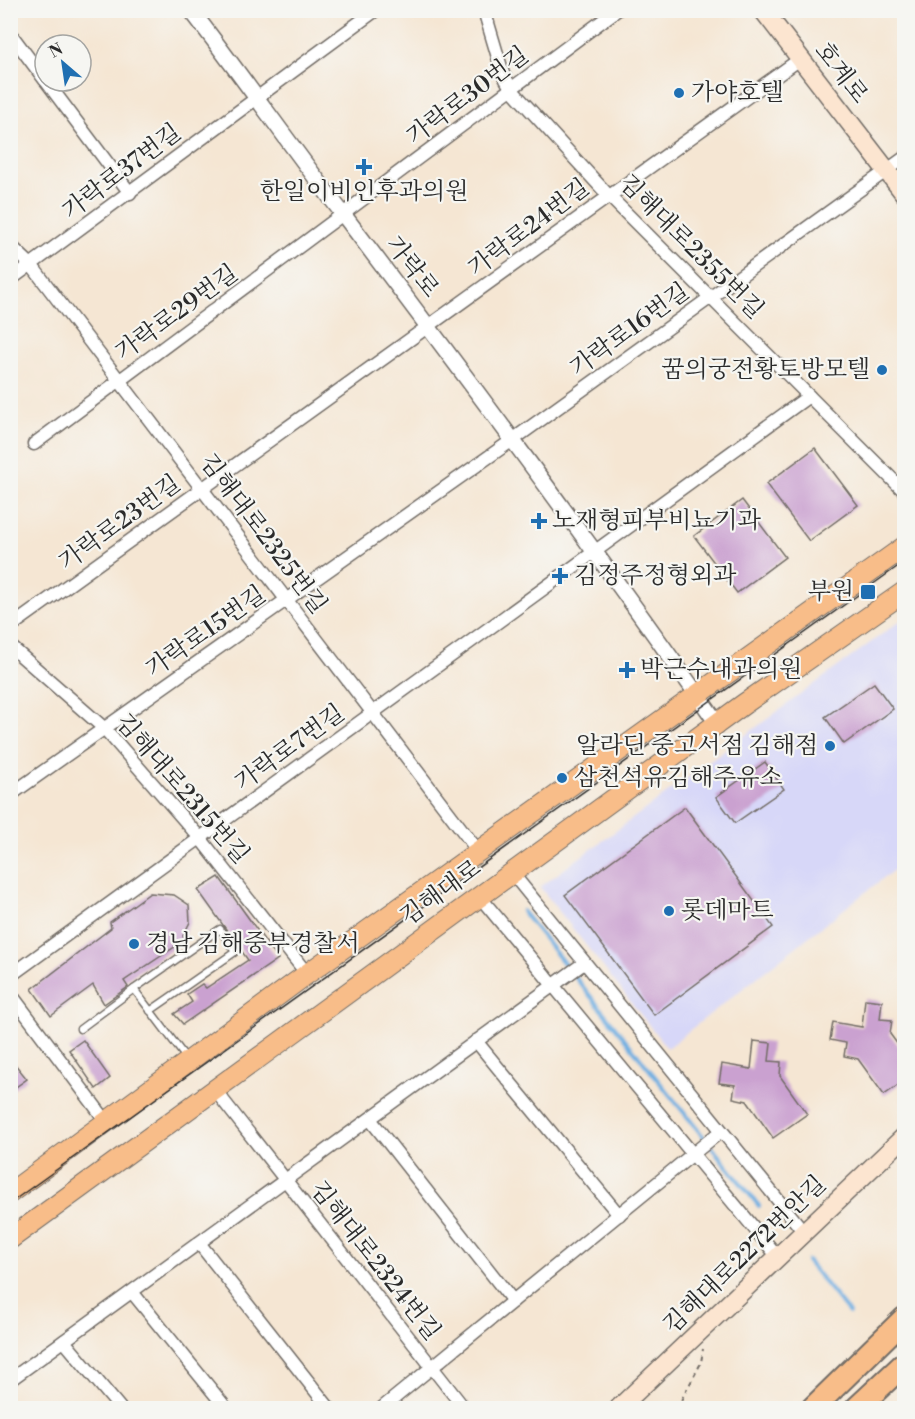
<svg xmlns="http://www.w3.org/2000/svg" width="915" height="1419" viewBox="0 0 915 1419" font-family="'Libre Bodoni','Noto Serif KR',serif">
  <rect width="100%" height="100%" fill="#f6f6f2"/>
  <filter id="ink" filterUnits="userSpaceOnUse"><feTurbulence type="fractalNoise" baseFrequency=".0167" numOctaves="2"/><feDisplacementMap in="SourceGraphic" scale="12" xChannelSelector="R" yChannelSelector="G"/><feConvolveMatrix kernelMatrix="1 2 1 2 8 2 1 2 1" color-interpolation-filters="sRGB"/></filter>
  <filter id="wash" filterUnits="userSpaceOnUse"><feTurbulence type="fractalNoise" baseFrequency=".008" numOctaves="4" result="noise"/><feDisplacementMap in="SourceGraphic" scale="24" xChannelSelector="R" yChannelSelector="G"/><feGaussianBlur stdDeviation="1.35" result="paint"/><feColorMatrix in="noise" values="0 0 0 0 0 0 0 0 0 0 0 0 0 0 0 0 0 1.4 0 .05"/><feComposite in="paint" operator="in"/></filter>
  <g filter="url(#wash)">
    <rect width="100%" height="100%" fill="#f5e6d3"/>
    <path fill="#d7d7f8" d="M 904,618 L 904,862 L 667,1048 L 540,887 Z"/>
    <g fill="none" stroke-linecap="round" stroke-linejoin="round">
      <g stroke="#6eafe2" stroke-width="4">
        <path d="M 522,911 L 759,1206"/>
        <path d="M 807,1261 L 849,1313"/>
      </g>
    </g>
    <g id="blocks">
      <g fill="#caa1d0">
        <path d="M 815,448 L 858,505 L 809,541 L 766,484 Z"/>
        <path d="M 742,500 L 785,557 L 737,593 L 694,536 Z"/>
        <path d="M 874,683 L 893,709 L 844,744 L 825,717 Z"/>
        <path d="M 765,762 L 784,789 L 735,823 L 716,797 Z"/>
        <path d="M 685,807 L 773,927 L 654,1015 L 565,895 Z"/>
        <path d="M 219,877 L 278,959 L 183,1024 L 174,1014 L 192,1002 L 187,994 L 202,984 L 206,988 L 248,960 L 198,890 Z"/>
        <path d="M 150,893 L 174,895 L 189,905 L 190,922 L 183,936 L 185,940 L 124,981 L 128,987 L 104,1004 L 93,985 L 51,1016 L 32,989 L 111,928 L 110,922 Z"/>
        <path d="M 865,999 L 882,1001 L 880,1019 L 892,1020 L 890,1034 L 904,1053 L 904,1081 L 884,1095 L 858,1059 L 844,1056 L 846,1043 L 830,1040 L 833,1022 L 862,1027 Z"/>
        <path d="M 83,1040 L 110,1078 L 96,1089 L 69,1050 Z"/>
        <path d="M 754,1041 L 771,1043 L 769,1061 L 781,1062 L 780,1076 L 807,1114 L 773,1138 L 747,1101 L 733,1098 L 735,1085 L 719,1083 L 722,1064 L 751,1069 Z"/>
        <path d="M 10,1058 L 27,1079 L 10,1091 Z"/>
      </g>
    </g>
  </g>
  <g filter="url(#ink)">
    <use href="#blocks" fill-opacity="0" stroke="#726c66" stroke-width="1.5"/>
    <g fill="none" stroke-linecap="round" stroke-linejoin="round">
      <defs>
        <g id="service">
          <path d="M 150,1011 L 235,952 L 220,929 L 134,989 L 186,1058"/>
          <path d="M 80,1029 L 134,989"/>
        </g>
        <g id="minor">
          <path d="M 484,10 L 503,74 L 512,90 L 608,195 L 904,491"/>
          <path d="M 10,33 L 45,80"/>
          <path d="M 46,81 L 130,193"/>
          <path d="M 10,245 L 32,266 L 478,851"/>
          <path d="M 10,280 L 376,10"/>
          <path d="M 34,444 L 617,10"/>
          <path d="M 10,627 L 800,59"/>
          <path d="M 10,646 L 105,729 L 200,838 L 307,974"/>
          <path d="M 10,795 L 514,439 L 904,158"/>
          <path d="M 512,873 L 804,1232"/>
          <path d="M 480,897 L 778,1257"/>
          <path d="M 10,976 L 809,396"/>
          <path d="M 10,993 L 106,1121"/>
          <path d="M 476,1041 L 619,1215"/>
          <path d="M 215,1090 L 464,1408"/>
          <path d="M 370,1119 L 513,1301"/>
          <path d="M 199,1243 L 329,1408"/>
          <path d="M 132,1292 L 226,1408"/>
          <path d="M 64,1341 L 120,1408"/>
          <path d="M 10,1380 L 584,963"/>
          <path d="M 382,1408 L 721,1131"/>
        </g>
        <path id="tertiary" d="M 191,10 C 244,79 293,149 346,218 C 472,384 597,552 717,723"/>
        <g id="secondary">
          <path d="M 763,10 L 904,193"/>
          <path d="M 619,1408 L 904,1137"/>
        </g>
        <g id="primary">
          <path d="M 10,1193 L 307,974 L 904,547"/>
          <path d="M 10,1239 L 744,704 L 904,592"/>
        </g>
        <g id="motorway">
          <path d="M 813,1408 L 904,1319"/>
          <path d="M 857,1408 L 904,1364"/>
        </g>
      </defs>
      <use href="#service" stroke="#726c66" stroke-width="9"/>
      <use href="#minor" stroke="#726c66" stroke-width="15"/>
      <use href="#tertiary" stroke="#726c66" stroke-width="18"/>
      <use href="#secondary" stroke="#726c66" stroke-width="21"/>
      <use href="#primary" stroke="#726c66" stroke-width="22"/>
      <use href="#motorway" stroke="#726c66" stroke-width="26"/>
      <path stroke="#726c66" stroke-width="2" stroke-dasharray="4.5 4.5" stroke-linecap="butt" d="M 677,1408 L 701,1363 L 703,1349"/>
      <use href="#service" stroke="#fff" stroke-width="6"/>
      <use href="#minor" stroke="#fff" stroke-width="12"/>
      <use href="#tertiary" stroke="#fff" stroke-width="15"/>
      <use href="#secondary" stroke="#fce5d0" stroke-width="18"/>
      <use href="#primary" stroke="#f8bd89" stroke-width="20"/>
      <use href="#motorway" stroke="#f8bd89" stroke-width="22"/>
      <path stroke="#2b2b2b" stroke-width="1.5" d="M 10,1203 L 904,562"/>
    </g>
  </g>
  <g fill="#1f6fb2" stroke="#f6f6f2" stroke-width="2">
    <circle cx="679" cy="93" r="6"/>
    <path d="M361 158h6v6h6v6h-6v6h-6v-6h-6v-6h6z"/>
    <circle cx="882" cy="370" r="6"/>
    <path d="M536 512h6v6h6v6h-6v6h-6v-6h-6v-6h6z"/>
    <path d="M557 567h6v6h6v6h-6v6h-6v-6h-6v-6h6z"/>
    <rect x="860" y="584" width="16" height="16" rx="3"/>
    <path d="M624 661h6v6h6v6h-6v6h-6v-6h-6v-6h6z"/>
    <circle cx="830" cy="746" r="6"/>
    <circle cx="562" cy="778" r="6"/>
    <circle cx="669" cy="911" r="6"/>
    <circle cx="134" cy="944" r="6"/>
  </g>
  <g text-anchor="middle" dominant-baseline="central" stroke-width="4.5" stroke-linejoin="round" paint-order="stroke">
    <g font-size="24" fill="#2b2b2b" stroke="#f6f6f2">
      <text transform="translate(841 73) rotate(52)">호계로</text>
      <text transform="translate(468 96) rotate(-37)">가락로30번길</text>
      <text transform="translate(122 172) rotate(-37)">가락로37번길</text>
      <text transform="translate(529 228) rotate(-37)">가락로24번길</text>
      <text transform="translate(691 247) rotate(45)">김해대로2355번길</text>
      <text transform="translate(412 267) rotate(52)">가락로</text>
      <text transform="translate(177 313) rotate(-36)">가락로29번길</text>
      <text transform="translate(630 330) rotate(-36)">가락로16번길</text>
      <text transform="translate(120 523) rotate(-36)">가락로23번길</text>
      <text transform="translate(263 534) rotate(53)">김해대로2325번길</text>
      <text transform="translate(206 632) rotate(-35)">가락로15번길</text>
      <text transform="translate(290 748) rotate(-36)">가락로7번길</text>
      <text transform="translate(182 789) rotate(49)">김해대로2315번길</text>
      <text transform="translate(441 893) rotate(-36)">김해대로</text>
      <text transform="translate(745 1255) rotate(-44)">김해대로2272번안길</text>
      <text transform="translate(375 1261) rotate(52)">김해대로2324번길</text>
    </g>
    <g font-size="24" fill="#2b2b2b" stroke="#f6f6f2" text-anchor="start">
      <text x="691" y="93">가야호텔</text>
      <text x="364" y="192" text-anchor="middle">한일이비인후과의원</text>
      <text x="870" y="370" text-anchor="end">꿈의궁전황토방모텔</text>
      <text x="552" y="521">노재형피부비뇨기과</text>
      <text x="574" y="576">김정주정형외과</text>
      <text x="854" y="592" text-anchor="end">부원</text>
      <text x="640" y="670">박근수내과의원</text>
      <text x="818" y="746" text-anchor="end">알라딘 중고서점 김해점</text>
      <text x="574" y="778">삼천석유김해주유소</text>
      <text x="681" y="911">롯데마트</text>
      <text x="146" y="944">경남 김해중부경찰서</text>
    </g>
  </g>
  <rect width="915" height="1419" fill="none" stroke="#f6f6f2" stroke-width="36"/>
  <g transform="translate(63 63) rotate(331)"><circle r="28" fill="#f6f6f2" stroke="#a5a5a2" stroke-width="1.5"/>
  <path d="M0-4.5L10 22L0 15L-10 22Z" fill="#1f6fb2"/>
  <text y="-9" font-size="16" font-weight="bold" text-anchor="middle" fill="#2b2b2b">N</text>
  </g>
</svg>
